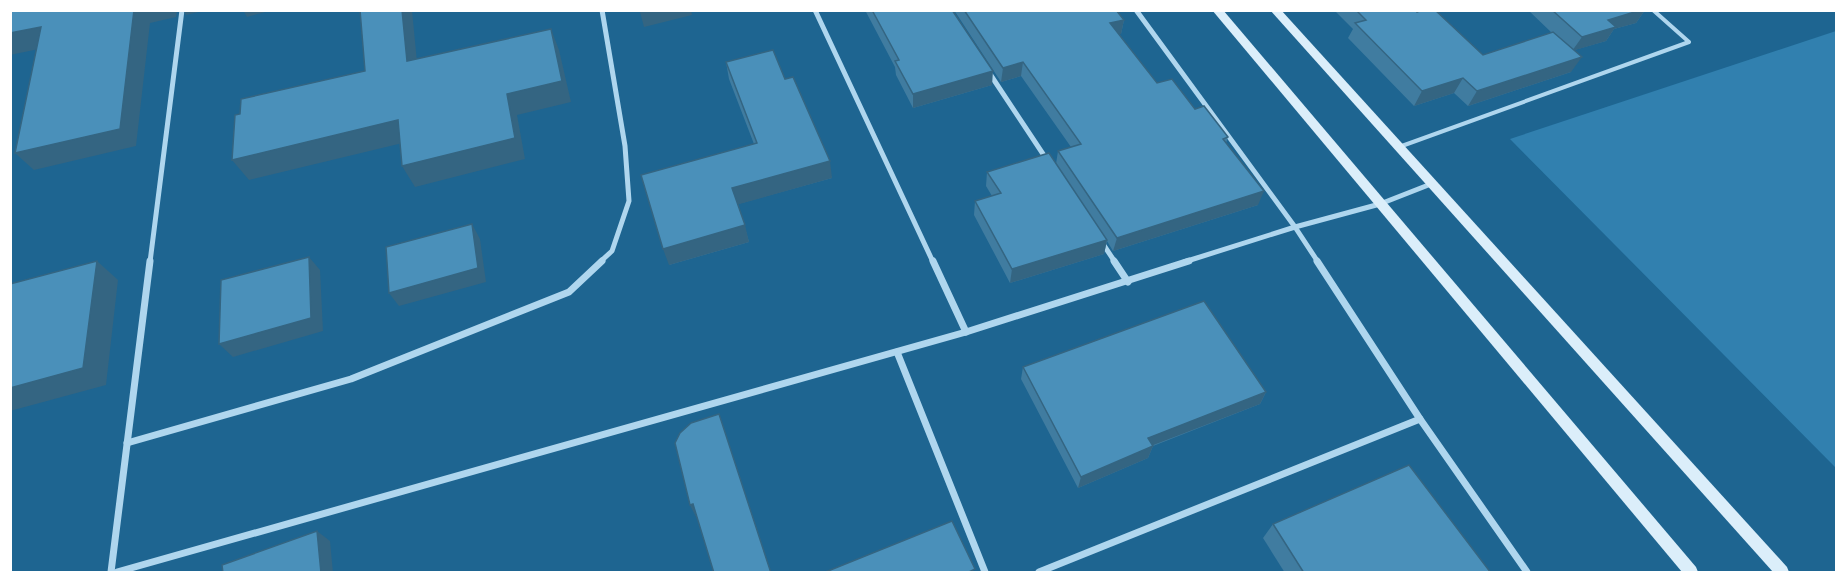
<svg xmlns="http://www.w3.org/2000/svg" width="1847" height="583" viewBox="0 0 1847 583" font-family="'Open Sans',sans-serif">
  <rect width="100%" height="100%" fill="#1e6591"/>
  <path fill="#3180af" d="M 1836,31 L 1836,468 L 1510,139 Z"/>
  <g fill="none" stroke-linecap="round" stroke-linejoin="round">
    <path stroke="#afd6ee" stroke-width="4" d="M 1399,147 L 1689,42 L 1653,10"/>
    <g stroke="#afd6ee" stroke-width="5">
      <path d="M 815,10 L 933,262"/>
      <path d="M 1136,10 L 1295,227 L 1318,262"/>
      <path d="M 988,71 L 1047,160"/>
      <path d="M 1101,241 L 1115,262"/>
      <path d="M 150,262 L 182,10"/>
      <path d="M 600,262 L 612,251 L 629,201 L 625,146 L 602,10"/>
      <path d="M 1184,262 L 1295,227 L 1380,204 L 1431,184"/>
    </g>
    <g stroke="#afd6ee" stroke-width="7">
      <path d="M 933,261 L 966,332"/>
      <path d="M 1114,261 L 1128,282"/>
      <path d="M 1317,261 L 1420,419 L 1527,572"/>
      <path d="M 897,352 L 985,572"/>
      <path d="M 127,443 L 351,379 L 569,292 L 602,261"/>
      <path d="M 111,572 L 150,261"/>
      <path d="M 117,572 L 966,332 L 1189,261"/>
      <path d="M 1039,572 L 1420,419"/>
    </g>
    <g fill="#dbeefa" fill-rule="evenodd">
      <path d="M 1212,10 L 1223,10 L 1696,567 L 1698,572 L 1682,572 Z"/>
      <path d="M 1270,10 L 1281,10 L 1787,567 L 1789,572 L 1773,572 Z"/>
    </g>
  </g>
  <g fill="#407ca0">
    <path d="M 865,10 L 952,10 L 992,85 L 913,108 L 896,75 L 895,67 Z"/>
    <path d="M 954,10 L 1116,10 L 1124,20 L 1121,34 L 1119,34 L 1157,83 L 1195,109 L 1228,137 L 1226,143 L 1258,205 L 1113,251 L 1107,241 L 1104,254 L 1010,283 L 974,215 L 975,201 L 992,196 L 986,186 L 987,172 L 1056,164 L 1058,151 L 1071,147 L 1021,76 L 1001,82 Z"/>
    <path d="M 1334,10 L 1415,10 L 1483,55 L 1552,33 L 1528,10 L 1645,10 L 1636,23 L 1614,29 L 1606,41 L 1574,50 L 1571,72 L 1468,106 L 1454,93 L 1414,106 L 1348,38 L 1353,29 Z"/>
    <path d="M 726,62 L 785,79 L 832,178 L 738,204 L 749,242 L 669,265 L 754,144 L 729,79 Z"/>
    <path d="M 1023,367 L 1266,392 L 1260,404 L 1153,446 L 1148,458 L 1078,488 L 1021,379 Z"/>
    <path d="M 1273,524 L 1491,573 L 1285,573 L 1263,538 Z"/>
  </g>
  <g fill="#346582">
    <path d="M 134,10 L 177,10 L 176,17 L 150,23 L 136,146 L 34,170 L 15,153 Z"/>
    <path d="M 183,10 L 207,10 L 186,15 Z"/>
    <path d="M 243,10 L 273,10 L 247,17 Z"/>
    <path d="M 402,10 L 412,10 L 419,83 L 407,61 Z"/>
    <path d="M 646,10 L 691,10 L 692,15 L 644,27 L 640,12 Z"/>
    <path d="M 1641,10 L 1645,10 L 1636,23 L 1614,29 L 1606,41 L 1572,51 L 1582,37 L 1608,20 Z"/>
    <path d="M 1124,20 L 1121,34 L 1108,37 L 1110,23 Z"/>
    <path d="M 41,27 L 58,45 L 10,55 L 10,33 Z"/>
    <path d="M 551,29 L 559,50 L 571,102 L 517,115 L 525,159 L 415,187 L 402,166 L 507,94 Z"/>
    <path d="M 1582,57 L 1571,72 L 1468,106 L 1477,91 Z"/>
    <path d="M 1023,62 L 1021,76 L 1001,82 L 1003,68 Z"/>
    <path d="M 993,71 L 992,85 L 913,108 L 913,94 Z"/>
    <path d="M 1463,78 L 1454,93 L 1414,106 L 1422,91 Z"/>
    <path d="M 398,120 L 411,141 L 249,180 L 232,160 Z"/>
    <path d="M 830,161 L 832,178 L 736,205 L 732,188 Z"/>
    <path d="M 1264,191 L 1258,205 L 1113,251 L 1117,238 Z"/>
    <path d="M 472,224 L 480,239 L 486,282 L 399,306 L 389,293 Z"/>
    <path d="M 745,225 L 749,242 L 669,265 L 663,249 Z"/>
    <path d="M 1107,240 L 1104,254 L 1010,283 L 1012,269 Z"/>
    <path d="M 309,257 L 320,270 L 323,331 L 233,357 L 219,344 Z"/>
    <path d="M 97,261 L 118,280 L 106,385 L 10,411 L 10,388 Z"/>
    <path d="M 1266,392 L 1260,404 L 1143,449 L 1148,438 Z"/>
    <path d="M 1153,446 L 1148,458 L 1078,488 L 1081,477 Z"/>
    <path d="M 693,504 L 700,518 L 697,519 L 690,505 Z"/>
    <path d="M 317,531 L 330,541 L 333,573 L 321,573 Z"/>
  </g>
  <g fill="#4a90ba" stroke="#346582" stroke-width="1.5">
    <path d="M 10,10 L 134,10 L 120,129 L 15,153 L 41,27 L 10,33 Z"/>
    <path d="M 360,10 L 402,10 L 407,61 L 551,29 L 562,81 L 507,94 L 515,138 L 402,166 L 398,120 L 232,160 L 235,115 L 240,114 L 241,99 L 365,71 Z"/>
    <path d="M 872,10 L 952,10 L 993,71 L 913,94 L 895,61 L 899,60 Z"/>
    <path d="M 964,10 L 1116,10 L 1124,20 L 1110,23 L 1157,83 L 1172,79 L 1195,109 L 1204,106 L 1228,137 L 1223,139 L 1264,191 L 1117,238 L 1058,151 L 1081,144 L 1023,62 L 1003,68 Z"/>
    <path d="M 1356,10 L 1415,10 L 1417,12 L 1422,10 L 1435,10 L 1483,55 L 1553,32 L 1582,57 L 1477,91 L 1463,78 L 1422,91 L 1355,23 L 1366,20 Z"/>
    <path d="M 1552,10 L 1641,10 L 1608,20 L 1616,27 L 1582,37 Z"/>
    <path d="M 773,50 L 785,79 L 793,77 L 830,161 L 732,188 L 745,225 L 663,249 L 641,175 L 757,143 L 726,62 Z"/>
    <path d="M 1049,153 L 1107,240 L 1012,269 L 975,201 L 1001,193 L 987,172 Z"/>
    <path d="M 472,224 L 478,268 L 389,293 L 386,247 Z"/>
    <path d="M 309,257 L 311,318 L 219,344 L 221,280 Z"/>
    <path d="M 97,261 L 83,368 L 10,388 L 10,284 Z"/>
    <path d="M 1204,301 L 1266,392 L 1148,438 L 1153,446 L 1081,477 L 1023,367 Z"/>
    <path d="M 719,414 L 771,573 L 714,573 L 693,504 L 690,505 L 675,443 L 680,433 L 691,423 Z"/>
    <path d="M 1409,465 L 1491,573 L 1304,573 L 1273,524 Z"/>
    <path d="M 952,521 L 975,569 L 967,573 L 823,573 Z"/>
    <path d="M 317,531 L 321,573 L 223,573 L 222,565 Z"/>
  </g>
  <rect width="1847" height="583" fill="none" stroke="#ffffff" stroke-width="24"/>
</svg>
